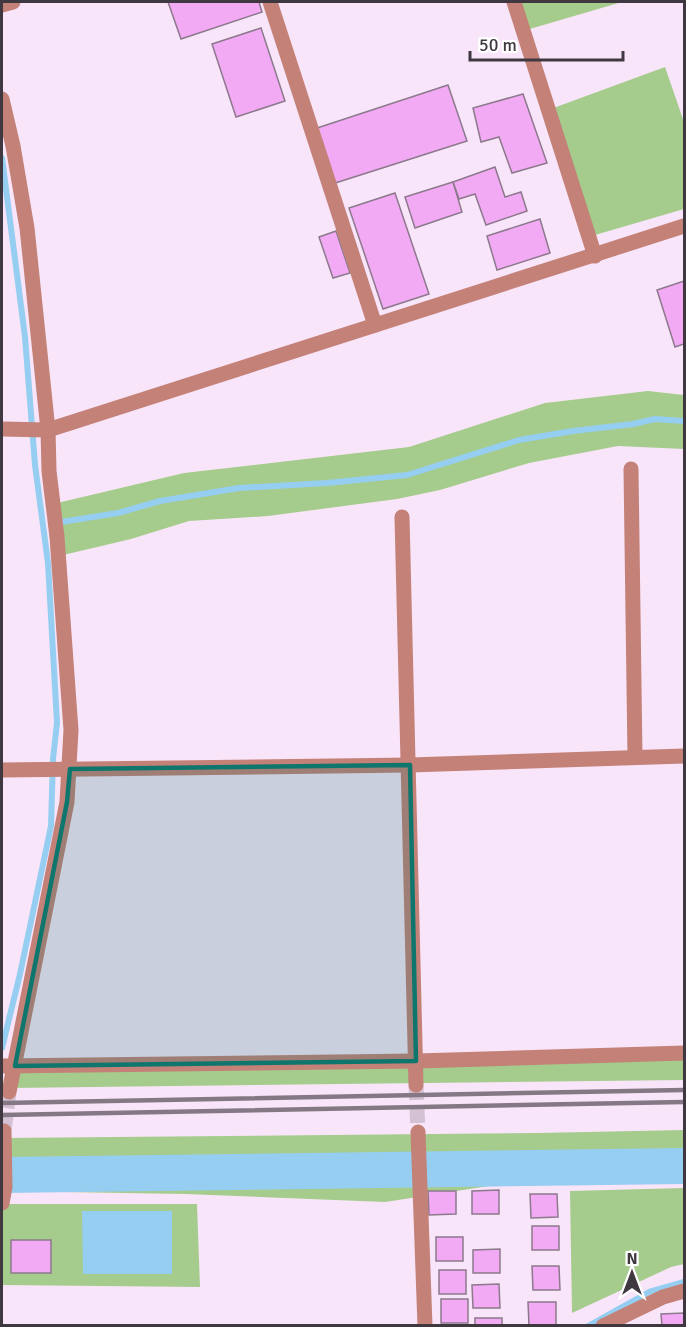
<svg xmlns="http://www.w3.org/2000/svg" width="686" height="1327" viewBox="0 0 686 1327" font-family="Signika,sans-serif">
  <rect width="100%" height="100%" fill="#f9e5f9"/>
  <g fill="#a5cc8c">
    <path d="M 514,2 L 622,2 L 523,31 Z"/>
    <path d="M 665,67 L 684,122 L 684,209 L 595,235 L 548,110 Z"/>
    <path d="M 648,391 L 684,395 L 684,449 L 618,446 L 529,463 L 440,490 L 397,499 L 268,516 L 189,521 L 131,539 L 59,556 L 53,504 L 184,473 L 409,447 L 545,403 Z"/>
    <path d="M 684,1057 L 684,1080 L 10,1088 L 15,1066 Z"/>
    <path d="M 684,1130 L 684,1179 L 527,1180 L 385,1202 L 186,1194 L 2,1191 L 2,1138 L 538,1133 Z"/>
    <path d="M 684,1188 L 684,1264 L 671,1267 L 572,1313 L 570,1191 Z"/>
    <path d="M 2,1204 L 197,1204 L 200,1287 L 2,1285 Z"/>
  </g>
  <path fill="#96cef1" d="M 82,1211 L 172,1211 L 172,1274 L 83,1274 Z"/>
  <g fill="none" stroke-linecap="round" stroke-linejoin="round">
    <g stroke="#96cef1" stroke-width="6">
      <path d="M 2,158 L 25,337 L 35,465 L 48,563 L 57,723 L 53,759 L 51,826 L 20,974 L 2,1048"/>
      <path d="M 55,523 L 118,513 L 160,501 L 239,488 L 327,483 L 407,475 L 519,440 L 573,431 L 633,424 L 655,419 L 684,421"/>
      <path d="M 588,1326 L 649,1292 L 684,1282"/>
    </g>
    <path stroke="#96cef1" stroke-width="36" d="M 2,1175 L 684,1166"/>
  </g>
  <g fill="#f3aaf4" stroke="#8c798c" stroke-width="1.5">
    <path d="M 168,2 L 259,2 L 262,12 L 181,39 Z"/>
    <path d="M 261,28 L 285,101 L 236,117 L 212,44 Z"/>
    <path d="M 448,85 L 467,141 L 329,185 L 311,130 Z"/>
    <path d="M 523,94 L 547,163 L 512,173 L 499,137 L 481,142 L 473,108 Z"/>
    <path d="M 495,167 L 505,197 L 521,192 L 527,211 L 486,225 L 475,194 L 459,199 L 453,182 Z"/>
    <path d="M 453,182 L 462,212 L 415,228 L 405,197 Z"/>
    <path d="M 395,193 L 429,294 L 383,309 L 349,208 Z"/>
    <path d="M 540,219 L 550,253 L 497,270 L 487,236 Z"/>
    <path d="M 336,231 L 350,273 L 333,278 L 319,237 Z"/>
    <path d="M 684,281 L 684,344 L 675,347 L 657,290 Z"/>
    <path d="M 499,1190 L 499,1214 L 472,1214 L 472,1191 Z"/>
    <path d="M 428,1191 L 456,1191 L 456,1214 L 429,1215 Z"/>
    <path d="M 530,1194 L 557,1194 L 558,1217 L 531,1218 Z"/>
    <rect x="532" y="1226" width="27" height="24"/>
    <rect x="436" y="1237" width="27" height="24"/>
    <rect x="11" y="1240" width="40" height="33"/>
    <path d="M 500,1249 L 500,1273 L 473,1273 L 473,1250 Z"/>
    <path d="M 532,1266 L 559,1266 L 560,1290 L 533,1290 Z"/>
    <rect x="439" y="1270" width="27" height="24"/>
    <path d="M 499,1284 L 500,1308 L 473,1308 L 472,1285 Z"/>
    <rect x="441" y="1299" width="27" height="24"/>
    <path d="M 528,1302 L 556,1302 L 556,1326 L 529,1326 Z"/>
    <path d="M 684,1313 L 684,1326 L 662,1326 L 661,1314 Z"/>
    <rect x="475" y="1318" width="27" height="8"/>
  </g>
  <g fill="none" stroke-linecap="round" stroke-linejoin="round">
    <g stroke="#d4c2d4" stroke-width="15" stroke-dasharray="15 8" stroke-linecap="butt">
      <path d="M 416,1085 L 418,1132"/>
      <path d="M 4,1131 L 9,1092"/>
    </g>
    <g stroke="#c38177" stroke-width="15">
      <path d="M 270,2 L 375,325"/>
      <path d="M 514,2 L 595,256"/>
      <path d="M 2,5 L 13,2"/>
      <path d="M 2,99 L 13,146 L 27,228 L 48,430 L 49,471 L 57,537 L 71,730 L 67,802 L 9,1092"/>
      <path d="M 2,429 L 48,430 L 684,226"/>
      <path d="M 631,469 L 635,757"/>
      <path d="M 402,517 L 416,1085"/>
      <path d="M 2,770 L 410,765 L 684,756"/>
      <path d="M 2,1066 L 416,1061 L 684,1053"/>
      <path d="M 418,1132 L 425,1326"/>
      <path d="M 2,1203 L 5,1187 L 4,1131"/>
      <path d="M 603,1326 L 663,1297 L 684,1291"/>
    </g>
    <g stroke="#857885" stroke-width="4.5">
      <path d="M 2,1103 L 684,1090"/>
      <path d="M 2,1115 L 684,1102"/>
    </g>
  </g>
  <path fill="#0f766e" fill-opacity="0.2" stroke="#0f766e" stroke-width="4.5" stroke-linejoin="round" d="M 410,765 L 416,1061 L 15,1066 L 67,802 L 70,769 Z"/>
  <rect width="686" height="1327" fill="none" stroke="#403840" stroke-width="6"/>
  <g transform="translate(632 1273)" stroke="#ffffff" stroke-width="4.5" paint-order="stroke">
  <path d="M0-4.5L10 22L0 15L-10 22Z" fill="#403840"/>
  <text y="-9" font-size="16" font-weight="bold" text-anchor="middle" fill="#403840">N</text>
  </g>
  <path d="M470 51v9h153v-9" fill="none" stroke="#403840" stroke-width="3"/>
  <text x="479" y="51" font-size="18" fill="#403840" stroke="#ffffff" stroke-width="4.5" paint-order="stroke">50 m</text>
</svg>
